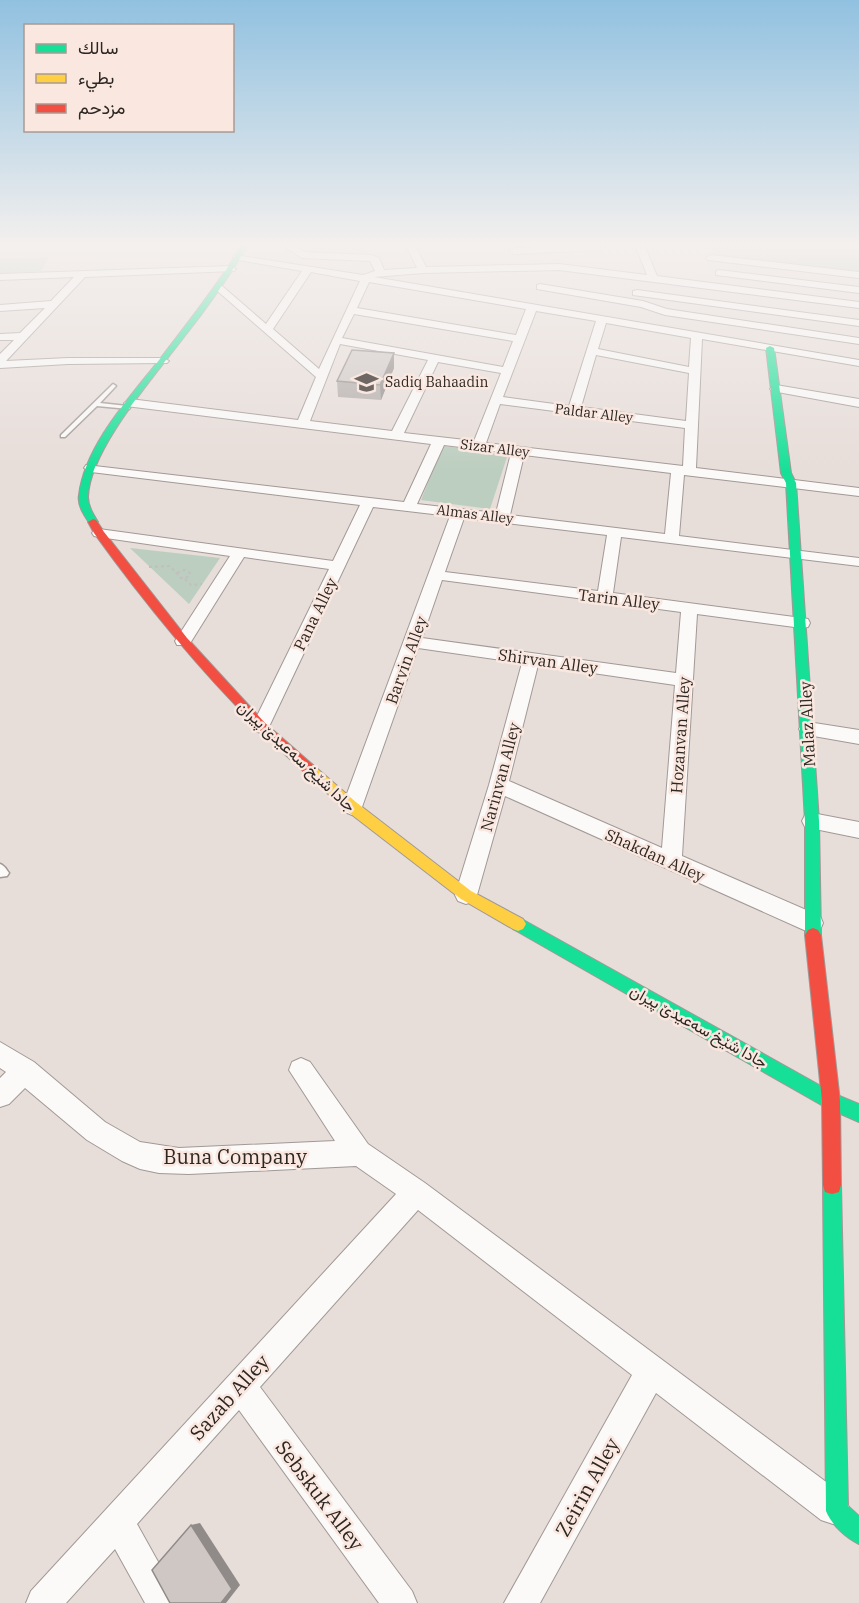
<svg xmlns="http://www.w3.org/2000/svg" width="859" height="1603" viewBox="0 0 859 1603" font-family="'IBM Plex Serif',Vazirmatn,serif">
  <rect width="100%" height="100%" fill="#e7ddd9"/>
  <g fill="#bccebf">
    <path d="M 709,247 L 859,247 L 859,273 L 719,257 Z"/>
    <path d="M 49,257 L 41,271 L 0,274 L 0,259 Z"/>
    <path d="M 443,446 L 508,454 L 490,509 L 421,500 Z"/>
    <path d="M 130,548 L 220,558 L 189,604 Z"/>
  </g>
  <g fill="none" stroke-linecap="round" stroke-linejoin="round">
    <defs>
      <g id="lane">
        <path d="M 113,384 L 116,386 L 115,387 L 100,403 L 127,406 L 130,408 L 129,409 L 97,406 L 65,437 L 61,437 L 61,435 Z"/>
        <path d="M 0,864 C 5,866 6,869 9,873 L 7,876 L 0,877 Z"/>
      </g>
      <g id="street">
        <path d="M 285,247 L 296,247 L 304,252 L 372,255 L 379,258 L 384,270 L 417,268 L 407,247 L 416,247 L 426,267 L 559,264 L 647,275 L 636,247 L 645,247 L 657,276 L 859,302 L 859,308 L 559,270 L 423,273 L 374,277 L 859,360 L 859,366 L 702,339 L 696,468 L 859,488 L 859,496 L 684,475 L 679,536 L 859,558 L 859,566 L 621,537 L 613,593 L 802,618 L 808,619 L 810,623 L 808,627 L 802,628 L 697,614 L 682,856 L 820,916 L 823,923 L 820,930 L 812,932 L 804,930 L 505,796 L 477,895 L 474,901 L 466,904 L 458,901 L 455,895 L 489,785 L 522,663 L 418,648 L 362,807 L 359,812 L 352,815 L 345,812 L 342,807 L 450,516 L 373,507 L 267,731 L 261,733 L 255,731 L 252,726 L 329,569 L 244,557 L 189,645 L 177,645 L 175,641 L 230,556 L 99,537 L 94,536 L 92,533 L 94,530 L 99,529 L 333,561 L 360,505 L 91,472 L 84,468 L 86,465 L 404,502 L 431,444 L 126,406 L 124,403 L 130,399 L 298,420 L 316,377 L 214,288 L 222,286 L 266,324 L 302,271 L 238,260 L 233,257 L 235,255 L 363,275 L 375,271 L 370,261 L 302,258 ZM 311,272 L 360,281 L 319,369 L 273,329 ZM 369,282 L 526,309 L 516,335 L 357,308 ZM 536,311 L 596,321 L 569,406 L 503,397 ZM 354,314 L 513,341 L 503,367 L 342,338 ZM 606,323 L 691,338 L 689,367 L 598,349 ZM 340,344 L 428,360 L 392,431 L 310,421 ZM 596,355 L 689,373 L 686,421 L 581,407 ZM 438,362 L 501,373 L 474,441 L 404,433 ZM 500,404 L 685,428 L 683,466 L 486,443 ZM 444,445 L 511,453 L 496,513 L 417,504 ZM 524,455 L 671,473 L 665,534 L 510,515 ZM 464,518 L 607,535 L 598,591 L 445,572 ZM 442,580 L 681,612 L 676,673 L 422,638 ZM 538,665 L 675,685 L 662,848 L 509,781 Z"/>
        <path d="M 544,247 L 605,247 L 600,250 L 514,254 L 509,251 L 514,248 Z"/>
        <path d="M 711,255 L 859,272 L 859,278 L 708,260 L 706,258 Z"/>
        <path d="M 231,266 L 236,269 L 234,271 L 85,277 L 6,361 L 68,358 L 163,358 L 169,361 L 167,363 L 68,364 L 0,368 L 0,354 L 14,340 L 0,340 L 0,334 L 20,333 L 45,308 L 0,311 L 0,305 L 51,301 L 74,277 L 0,280 L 0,274 Z"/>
        <path d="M 719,270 L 859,287 L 859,293 L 716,275 L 716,271 Z"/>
        <path d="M 540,284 L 643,301 L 667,309 L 859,338 L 859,344 L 665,315 L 641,307 L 537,289 L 537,285 Z"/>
        <path d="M 637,290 L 859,320 L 859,326 L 633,295 L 633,291 Z"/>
        <path d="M 776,385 L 859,399 L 859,407 L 772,391 L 770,389 Z"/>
        <path d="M 808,722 L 859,730 L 859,744 L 802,734 L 799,729 L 802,724 Z"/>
        <path d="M 812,813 L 859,822 L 859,838 L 805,827 L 802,821 L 805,815 Z"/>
        <path d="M 0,1042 L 34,1062 L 105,1122 L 140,1142 L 179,1148 L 335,1141 L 289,1070 L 292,1062 L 301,1058 L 310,1062 L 368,1144 L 425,1183 L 845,1496 L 849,1508 L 845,1520 L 833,1524 L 821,1520 L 656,1393 L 540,1603 L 504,1603 L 632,1375 L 418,1210 L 260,1387 L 412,1591 L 417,1603 L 379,1603 L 239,1410 L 137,1524 L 181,1603 L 145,1603 L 115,1549 L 66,1603 L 26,1603 L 31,1591 L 396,1194 L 356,1166 L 189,1174 L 159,1173 L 140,1169 L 122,1161 L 87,1140 L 25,1088 L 9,1104 L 0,1107 L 0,1078 L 6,1072 L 0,1068 Z"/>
      </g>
      <g id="fast">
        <path d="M 241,247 L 247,247 C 228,278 207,308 184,337 C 156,374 89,450 88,497 C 88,506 93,514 98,522 L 90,524 C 84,515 77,505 79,495 C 85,444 133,394 163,355 C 190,320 217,285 241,247 Z"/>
        <path d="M 770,346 L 774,348 L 791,473 L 796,483 L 819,821 L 821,935 L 818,940 L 813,942 L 808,940 L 805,935 L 805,821 L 786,483 L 781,473 L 766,348 Z"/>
        <path d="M 518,917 L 837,1095 L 859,1104 L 859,1122 L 825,1107 L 513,929 L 510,924 L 513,919 Z"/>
        <path d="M 832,1176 L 839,1178 L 841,1185 L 848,1506 L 859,1516 L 859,1544 C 846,1538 831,1524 826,1511 L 823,1185 L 825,1178 Z"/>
      </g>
      <path id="slow" d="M 308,763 L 313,765 L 357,803 L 471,891 L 523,919 L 526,924 L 523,929 L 518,931 L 513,929 L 461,899 L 347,811 L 303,771 L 301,768 L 303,765 Z"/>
      <g id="jam">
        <path d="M 93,519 L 96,520 L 104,532 L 187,638 L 265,723 L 313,765 L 315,768 L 313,771 L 303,771 C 224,700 156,619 94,533 L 88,522 Z"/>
        <path d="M 813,928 L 818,930 L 821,935 L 840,1101 L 841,1185 L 839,1192 L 832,1194 L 825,1192 L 823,1185 L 822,1101 L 805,935 L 808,930 Z"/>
      </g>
    </defs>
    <use href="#lane" stroke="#a19996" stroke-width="3"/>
    <use href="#street" stroke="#a19996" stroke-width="2"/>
    <use href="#fast" stroke="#a19996" stroke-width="2"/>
    <use href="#slow" stroke="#a19996" stroke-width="2"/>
    <use href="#jam" stroke="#a19996" stroke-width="2"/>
    <g stroke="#c2bfbd" stroke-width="2" stroke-dasharray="3 3" stroke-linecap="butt">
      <path d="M 149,567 L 170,566 L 181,578 L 188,577 L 190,573 L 184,570 L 177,573"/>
      <path d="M 185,579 L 191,585 L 202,584"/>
    </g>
    <use href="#lane" fill="#fbfaf9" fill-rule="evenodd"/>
    <use href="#street" fill="#fbfaf9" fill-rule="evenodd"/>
    <use href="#fast" fill="#16e098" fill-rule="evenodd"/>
    <use href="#slow" fill="#ffcf43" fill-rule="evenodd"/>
    <use href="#jam" fill="#f24e42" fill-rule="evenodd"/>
  </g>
  <path fill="#b1aba9" d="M 394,368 L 381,400 L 338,397 L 337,381 Z"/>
  <g fill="#908b89">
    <path d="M 394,353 L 394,368 L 381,400 L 380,385 Z"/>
    <path d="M 200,1523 L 240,1585 L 226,1603 L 221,1603 L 191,1525 Z"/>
  </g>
  <g fill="#cec7c4" stroke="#908b89" stroke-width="1.5">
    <path d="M 352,350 L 394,353 L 380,385 L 337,381 Z"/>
    <path d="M 191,1525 L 232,1589 L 221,1603 L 170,1603 L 152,1570 Z"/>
  </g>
  <linearGradient id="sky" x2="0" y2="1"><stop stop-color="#91c1e0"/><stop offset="0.52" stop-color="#f4f0ee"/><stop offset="1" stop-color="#f4f0ee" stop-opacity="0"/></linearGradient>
  <rect width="859" height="471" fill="url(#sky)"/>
  <defs>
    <symbol id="school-bare" viewBox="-9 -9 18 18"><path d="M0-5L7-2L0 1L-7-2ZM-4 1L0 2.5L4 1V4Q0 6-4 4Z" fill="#6e6763" stroke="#fae8e0" stroke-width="2.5" paint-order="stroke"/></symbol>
  </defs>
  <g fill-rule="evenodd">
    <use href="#school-bare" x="350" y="366" width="33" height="33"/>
  </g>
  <g text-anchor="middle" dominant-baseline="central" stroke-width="5" stroke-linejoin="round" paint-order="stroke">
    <g font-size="14" fill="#2d2723" stroke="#fae8e0" text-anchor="start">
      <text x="385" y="382">Sadiq Bahaadin</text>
    </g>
    <g font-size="14" fill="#2d2723" stroke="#fae8e0">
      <text transform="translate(594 413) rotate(7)">Paldar Alley</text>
      <text transform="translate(495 448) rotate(7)">Sizar Alley</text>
      <text transform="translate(475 514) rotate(7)">Almas Alley</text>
    </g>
    <g font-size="16" fill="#2d2723" stroke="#fae8e0">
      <text transform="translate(619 599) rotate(7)">Tarin Alley</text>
      <text transform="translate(315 614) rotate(-64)">Pana Alley</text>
      <text transform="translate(406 660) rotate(-70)">Barvin Alley</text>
      <text transform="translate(548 661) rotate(8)">Shirvan Alley</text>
      <text transform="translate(807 724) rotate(-93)">Malaz Alley</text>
      <text transform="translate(680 735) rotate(-86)">Hozanvan Alley</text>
      <text transform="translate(297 756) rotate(43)">جادا شێخ سەعیدێ پیران</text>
      <text transform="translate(500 777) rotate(-75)">Narinvan Alley</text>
      <text transform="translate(655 855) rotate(24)">Shakdan Alley</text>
      <text transform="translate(699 1026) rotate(29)">جادا شێخ سەعیدێ پیران</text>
    </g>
    <g font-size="20" fill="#2d2723" stroke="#fae8e0">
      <text x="235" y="1156">Buna Company</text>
      <text transform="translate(229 1397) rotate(-48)">Sazab Alley</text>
      <text transform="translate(587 1487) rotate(-61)">Zeirin Alley</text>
      <text transform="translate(320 1495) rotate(53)">Sebskuk Alley</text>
    </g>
  </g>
  <rect x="24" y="24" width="210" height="108" fill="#fae8e0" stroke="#a89b94" stroke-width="1.5"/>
  <rect x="36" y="44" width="30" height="9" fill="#16e098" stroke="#a89b94" stroke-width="1.5"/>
  <text x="78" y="54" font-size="18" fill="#2d2723">سالك</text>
  <rect x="36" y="74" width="30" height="9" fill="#ffcf43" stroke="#a89b94" stroke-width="1.5"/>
  <text x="78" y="84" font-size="18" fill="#2d2723">بطيء</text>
  <rect x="36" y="104" width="30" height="9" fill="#f24e42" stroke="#a89b94" stroke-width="1.5"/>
  <text x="78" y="114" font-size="18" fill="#2d2723">مزدحم</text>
</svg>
